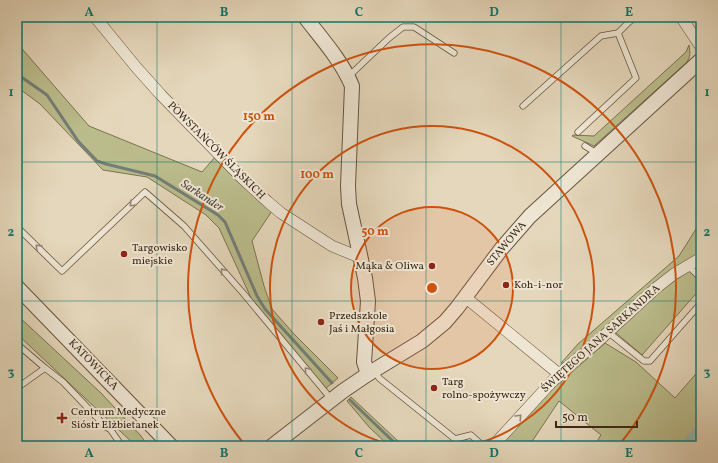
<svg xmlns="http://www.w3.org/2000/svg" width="718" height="463" viewBox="0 0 718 463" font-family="Vollkorn,serif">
  <rect width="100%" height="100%" fill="#e5d7bb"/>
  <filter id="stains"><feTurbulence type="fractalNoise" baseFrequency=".005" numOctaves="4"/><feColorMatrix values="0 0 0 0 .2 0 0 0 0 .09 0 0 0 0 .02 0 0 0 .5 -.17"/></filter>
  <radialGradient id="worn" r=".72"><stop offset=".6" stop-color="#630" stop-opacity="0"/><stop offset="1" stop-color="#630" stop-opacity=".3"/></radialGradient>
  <g fill="#bbbc8c" stroke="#7c7251">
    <path d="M 17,43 L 89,126 L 202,172 L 216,156 L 272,211 L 252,241 L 264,286 L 272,309 L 294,334 L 338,378 L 325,389 L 252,300 L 219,228 L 206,215 L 147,177 L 103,170 L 40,104 L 17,87 Z"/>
    <path d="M 689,45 C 690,52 691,57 686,63 L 594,146 L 572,136 L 573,135 L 594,136 L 686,52 Z"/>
    <path d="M 701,221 L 701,254 L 567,363 L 561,363 L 578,344 L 679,256 Z"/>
    <path d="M 701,263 L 701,288 L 642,355 L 615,332 L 665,287 Z"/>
    <path d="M 17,315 L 101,393 L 141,436 L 148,446 L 136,446 L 17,334 Z"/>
    <path d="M 605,343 L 636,362 L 675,398 L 701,368 L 701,446 L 594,446 L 601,435 L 559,401 L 529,446 L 497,446 L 548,393 Z"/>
    <path d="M 351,397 L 399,442 L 404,446 L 389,446 L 369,427 L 347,401 Z"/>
  </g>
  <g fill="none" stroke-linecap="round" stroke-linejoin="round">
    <g stroke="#737e77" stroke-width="3">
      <path d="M 17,74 L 47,95 L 78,141 L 97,161 L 106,164 L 155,176 L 218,215 L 225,222 L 257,296 L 265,309 L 332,383"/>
      <path d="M 350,400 L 398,446"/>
    </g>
    <path stroke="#98b8b7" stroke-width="19" d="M 691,446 L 701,435"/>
    <defs>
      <g id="service">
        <path d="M 349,76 L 389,38 L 403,27 L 414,27 L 454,53"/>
        <path d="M 523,106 L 601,36 L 618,33 L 629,22 L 636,17"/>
        <path d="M 578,132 L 636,78 L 618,33"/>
        <path d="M 585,146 L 598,154"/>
        <path d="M 17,227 L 62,271 L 145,192 L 184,226 L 243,293 L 332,400"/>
        <path d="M 688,266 L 701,278"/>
        <path d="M 608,332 L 644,361 L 650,361 L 701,303"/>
        <path d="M 17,344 L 45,368"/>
        <path d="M 374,370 L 379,378 L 455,439 L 471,435 L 483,446"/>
        <path d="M 17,388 L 45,368 L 63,382 L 106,427 L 110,429 L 122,446"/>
      </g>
      <g id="minor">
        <path d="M 95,17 L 136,67 L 161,95 L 243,179 L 268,202 L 281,213 L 332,246 L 359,257"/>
        <path d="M 681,17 L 701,47"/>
        <path d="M 465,297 L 559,374"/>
        <path d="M 493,446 L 559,374 L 595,344 L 656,288 L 674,274 L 701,258"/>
      </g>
      <g id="tertiary">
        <path d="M 305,17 C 321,38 342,61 352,86 L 348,186 L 349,204 L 365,278 L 368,301 L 364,362 L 368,374"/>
        <path d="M 17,287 L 171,446"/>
        <path d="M 272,446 L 343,391 L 368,374 L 422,341 L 445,322 L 457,308 L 502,248 L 530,216 L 701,60"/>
      </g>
    </defs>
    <use href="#service" stroke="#66543f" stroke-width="7"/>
    <use href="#minor" stroke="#66543f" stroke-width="12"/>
    <use href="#tertiary" stroke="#66543f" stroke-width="16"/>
    <use href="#service" stroke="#eee5d3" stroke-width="5.5"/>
    <use href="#minor" stroke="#eee5d3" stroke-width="11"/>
    <use href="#tertiary" stroke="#eee5d3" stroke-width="14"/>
  </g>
  <defs><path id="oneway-chevron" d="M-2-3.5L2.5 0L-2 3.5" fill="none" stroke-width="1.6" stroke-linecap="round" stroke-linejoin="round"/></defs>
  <g stroke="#958674">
    <use href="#oneway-chevron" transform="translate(132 204) rotate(136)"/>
    <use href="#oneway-chevron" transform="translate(38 247) rotate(-136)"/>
    <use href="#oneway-chevron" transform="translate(223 271) rotate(-131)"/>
    <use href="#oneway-chevron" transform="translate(307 370) rotate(-130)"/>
    <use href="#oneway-chevron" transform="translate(519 417) rotate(-47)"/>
  </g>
  <path fill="none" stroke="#0f766e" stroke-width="1" stroke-opacity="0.55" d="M 157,17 L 157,446M 292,17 L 292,446M 426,17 L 426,446M 561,17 L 561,446M 17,162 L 701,162M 17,301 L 701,301"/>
  <circle cx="432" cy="288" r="81" fill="#ce520e" fill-opacity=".12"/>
  <g fill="none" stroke="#ce520e" stroke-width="2">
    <circle cx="432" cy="288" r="81"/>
    <path d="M396 446A162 162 0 1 1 468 446"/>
    <path d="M245 445A244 244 0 1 1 619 445"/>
  </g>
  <g fill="#8f2418" stroke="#eee5d3" stroke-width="1.5">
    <circle cx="124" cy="254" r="4"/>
    <circle cx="432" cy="266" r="4"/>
    <circle cx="506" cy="285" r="4"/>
    <circle cx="321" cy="322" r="4"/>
    <circle cx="434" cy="388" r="4"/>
    <path d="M60 412h4v4h4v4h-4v4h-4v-4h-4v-4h4z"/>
  </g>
  <g text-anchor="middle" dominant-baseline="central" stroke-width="4" stroke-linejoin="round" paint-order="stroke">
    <g font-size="11" fill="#3c2816" stroke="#eee5d3">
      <text transform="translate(216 151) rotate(45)">POWSTAŃCÓW ŚLĄSKICH</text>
      <text transform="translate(507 244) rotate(-50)">STAWOWA</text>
      <text transform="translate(601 339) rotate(-42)">ŚWIĘTEGO JANA SARKANDRA</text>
      <text transform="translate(93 365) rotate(46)">KATOWICKA</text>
    </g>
    <g font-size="11" fill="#3c2816" stroke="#eee5d3" text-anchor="start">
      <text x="132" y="248">Targowisko<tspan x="132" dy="13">miejskie</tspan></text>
      <text x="424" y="266" text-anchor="end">Mąka &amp; Oliwa</text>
      <text x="514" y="285">Koh-i-nor</text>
      <text x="329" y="316">Przedszkole<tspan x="329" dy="13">Jaś i Małgosia</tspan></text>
      <text x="442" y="382">Targ<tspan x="442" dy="13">rolno-spożywczy</tspan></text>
      <text x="71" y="412">Centrum Medyczne<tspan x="71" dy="13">Sióstr Elżbietanek</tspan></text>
    </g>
    <g font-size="12" font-style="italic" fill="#534c3e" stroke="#eee5d3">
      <text transform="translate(202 196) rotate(33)">Sarkander</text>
    </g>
  </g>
  <circle cx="432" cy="288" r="6" fill="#ce520e" stroke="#eee5d3" stroke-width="2"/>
  <g font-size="12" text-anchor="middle" font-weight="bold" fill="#ce520e" stroke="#eee5d3" stroke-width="4" stroke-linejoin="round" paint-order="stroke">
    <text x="259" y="120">150 m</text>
    <text x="317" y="178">100 m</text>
    <text x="375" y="235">50 m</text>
  </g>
  <rect width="718" height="463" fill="none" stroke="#e5d7bb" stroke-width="44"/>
  <path d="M556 421v6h81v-6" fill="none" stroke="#3c2816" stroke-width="2"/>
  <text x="562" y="421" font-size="12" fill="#3c2816" stroke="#eee5d3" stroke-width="3" paint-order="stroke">50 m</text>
  <rect x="22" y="22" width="674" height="419" fill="none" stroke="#0f766e" stroke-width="1.5"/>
  <g font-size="13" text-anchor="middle" font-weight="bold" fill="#0f766e">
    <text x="89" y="16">A</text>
    <text x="224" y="16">B</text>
    <text x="359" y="16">C</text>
    <text x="494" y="16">D</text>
    <text x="629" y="16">E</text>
    <text x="11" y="96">1</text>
    <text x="707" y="96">1</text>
    <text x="11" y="236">2</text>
    <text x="707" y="236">2</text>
    <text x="11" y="376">3</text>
    <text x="707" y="376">3</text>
    <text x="89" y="457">A</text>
    <text x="224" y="457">B</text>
    <text x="359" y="457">C</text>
    <text x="494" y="457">D</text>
    <text x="629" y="457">E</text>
  </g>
  <rect width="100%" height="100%" filter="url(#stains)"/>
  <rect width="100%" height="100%" fill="url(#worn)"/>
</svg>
